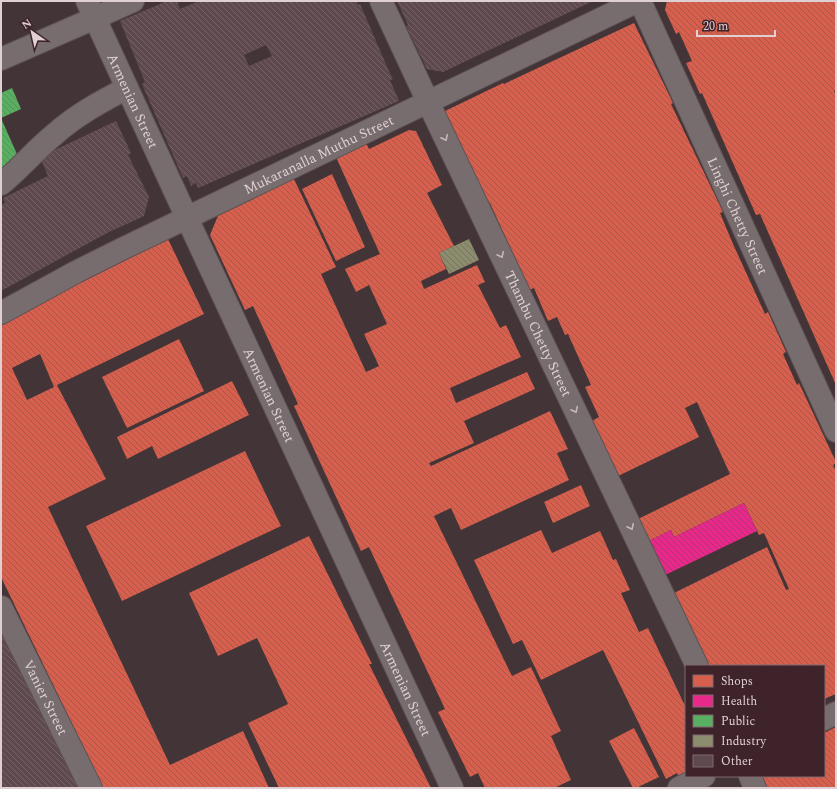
<svg xmlns="http://www.w3.org/2000/svg" width="837" height="789" viewBox="0 0 837 789" font-family="Spectral,serif">
  <defs>
    <pattern id="shops-back-hatch" width="6" height="6" patternUnits="userSpaceOnUse"><rect width="6" height="6" fill="#d6604d"/><path d="M-1 5l2 2M0 0l6 6M5-1l2 2" fill="none" stroke="#aa5649"/></pattern>
    <pattern id="health-back-hatch" width="6" height="6" patternUnits="userSpaceOnUse"><rect width="6" height="6" fill="#e7298a"/><path d="M-1 5l2 2M0 0l6 6M5-1l2 2" fill="none" stroke="#b62f74"/></pattern>
    <pattern id="public-back-hatch" width="6" height="6" patternUnits="userSpaceOnUse"><rect width="6" height="6" fill="#5aae61"/><path d="M-1 5l2 2M0 0l6 6M5-1l2 2" fill="none" stroke="#549258"/></pattern>
    <pattern id="industry-back-hatch" width="6" height="6" patternUnits="userSpaceOnUse"><rect width="6" height="6" fill="#8c8c6e"/><path d="M-1 5l2 2M0 0l6 6M5-1l2 2" fill="none" stroke="#767560"/></pattern>
    <pattern id="building-back-hatch" width="6" height="6" patternUnits="userSpaceOnUse"><rect width="6" height="6" fill="#5e494f"/><path d="M-1 5l2 2M0 0l6 6M5-1l2 2" fill="none" stroke="#756267"/></pattern>
  </defs>
  <rect width="100%" height="100%" fill="#433438"/>
  <g fill="url(#shops-back-hatch)" fill-rule="evenodd">
    <path d="M 667,1 L 836,1 L 836,90 L 834,91 L 836,96 L 836,385 L 760,214 L 756,215 L 702,93 L 700,94 L 686,63 L 692,61 L 679,32 L 676,34 L 665,10 Z"/>
    <path d="M 634,23 L 673,103 L 671,104 L 723,212 L 720,213 L 733,244 L 765,314 L 768,312 L 786,352 L 783,354 L 797,385 L 799,383 L 836,462 L 836,463 L 833,465 L 836,472 L 836,694 L 824,699 L 824,666 L 706,666 L 672,594 L 767,547 L 786,590 L 789,589 L 764,533 L 759,535 L 744,503 L 674,537 L 671,530 L 647,542 L 636,520 L 730,474 L 697,402 L 685,408 L 699,437 L 618,476 L 592,421 L 599,417 L 585,387 L 591,385 L 568,334 L 565,335 L 557,317 L 548,321 L 534,288 L 529,290 L 490,203 L 488,204 L 445,111 L 503,83 L 504,84 Z"/>
    <path d="M 409,130 L 416,131 L 442,185 L 427,193 L 454,246 L 439,253 L 446,269 L 421,281 L 424,289 L 477,265 L 485,282 L 478,285 L 500,328 L 506,325 L 521,357 L 450,388 L 456,403 L 527,372 L 535,389 L 464,421 L 474,443 L 429,463 L 431,466 L 550,411 L 568,449 L 557,453 L 569,480 L 461,530 L 451,508 L 434,516 L 512,676 L 531,667 L 561,731 L 551,736 L 571,780 L 554,788 L 485,788 L 478,773 L 470,777 L 438,712 L 445,709 L 369,547 L 361,551 L 294,406 L 298,404 L 253,306 L 245,310 L 210,235 L 220,211 L 293,177 L 336,267 L 321,274 L 366,372 L 379,366 L 364,334 L 387,324 L 369,285 L 356,292 L 345,269 L 380,254 L 336,157 L 366,143 L 369,149 Z"/>
    <path d="M 332,174 L 365,247 L 336,261 L 302,189 Z"/>
    <path d="M 167,237 L 204,314 L 57,385 L 106,479 L 48,507 L 170,765 L 243,731 L 269,788 L 103,788 L 1,577 L 1,326 L 23,313 L 21,310 ZM 40,354 L 54,387 L 27,400 L 12,368 Z"/>
    <path d="M 179,339 L 204,391 L 127,428 L 102,377 Z"/>
    <path d="M 232,381 L 249,415 L 158,459 L 152,446 L 127,459 L 117,437 Z"/>
    <path d="M 245,451 L 281,526 L 122,601 L 86,526 Z"/>
    <path d="M 581,485 L 590,506 L 553,523 L 544,502 Z"/>
    <path d="M 541,530 L 552,553 L 600,531 L 613,560 L 616,559 L 630,590 L 621,593 L 639,632 L 648,628 L 686,708 L 686,772 L 678,776 L 677,773 L 666,779 L 603,650 L 541,680 L 522,640 L 513,644 L 474,560 Z"/>
    <path d="M 309,536 L 372,664 L 369,664 L 431,788 L 279,788 L 248,723 L 288,704 L 257,638 L 218,656 L 189,593 Z"/>
    <path d="M 836,727 L 836,788 L 765,788 L 760,776 L 824,776 L 824,733 Z"/>
    <path d="M 634,728 L 659,777 L 636,788 L 633,788 L 609,741 Z"/>
  </g>
  <path fill="url(#health-back-hatch)" d="M 744,503 L 757,531 L 663,576 L 647,542 L 671,530 L 674,537 Z"/>
  <g fill="url(#public-back-hatch)">
    <path d="M 12,88 L 21,109 L 1,118 L 1,93 Z"/>
    <path d="M 1,118 L 20,161 L 1,169 Z"/>
  </g>
  <path fill="url(#industry-back-hatch)" d="M 469,239 L 479,260 L 449,274 L 439,253 Z"/>
  <g fill="url(#building-back-hatch)" fill-rule="evenodd">
    <path d="M 167,1 L 177,1 L 180,9 L 199,1 L 356,1 L 358,5 L 360,4 L 388,69 L 393,79 L 390,80 L 399,101 L 198,188 L 196,183 L 191,186 L 187,176 L 183,178 L 142,84 L 145,82 L 120,21 ZM 266,45 L 272,56 L 249,66 L 244,55 Z"/>
    <path d="M 397,1 L 593,1 L 443,72 L 427,69 L 406,26 L 408,25 Z"/>
    <path d="M 116,121 L 131,153 L 128,155 L 149,197 L 144,216 L 107,233 L 1,291 L 1,205 L 5,203 L 3,198 L 48,176 L 40,157 Z"/>
    <path d="M 1,623 L 3,635 L 12,655 L 78,788 L 1,788 Z"/>
  </g>
  <g fill="none" stroke-linecap="round" stroke-linejoin="round">
    <defs>
      <g id="minor">
        <path id="s1" d="M 87,1 L 187,218 L 452,788"/>
        <path id="s2" d="M 381,1 L 428,102 L 697,666"/>
        <path id="s3" d="M 640,1 L 836,431"/>
        <path d="M 1,59 L 95,18 L 133,1"/>
        <path d="M 1,184 C 20,169 36,149 55,134 C 76,115 102,101 127,88"/>
        <path id="s4" d="M 1,313 L 76,272 L 124,248 L 638,1"/>
        <path id="s5" d="M 1,607 L 91,788"/>
        <path d="M 824,719 L 836,713"/>
        <path d="M 750,776 L 755,788"/>
        <path d="M 679,788 L 704,776"/>
      </g>
    </defs>
    <use href="#minor" stroke="#5d5053" stroke-width="24"/>
    <use href="#minor" stroke="#776c6e" stroke-width="22"/>
  </g>
  <defs><path id="oneway-chevron" d="M-2-3.5L2.5 0L-2 3.5" fill="none" stroke-width="1.6" stroke-linecap="round" stroke-linejoin="round"/></defs>
  <g stroke="#c6b7ba">
    <use href="#oneway-chevron" transform="translate(445 138) rotate(64)"/>
    <use href="#oneway-chevron" transform="translate(501 255) rotate(64)"/>
    <use href="#oneway-chevron" transform="translate(575 410) rotate(64)"/>
    <use href="#oneway-chevron" transform="translate(631 527) rotate(64)"/>
  </g>
  <g text-anchor="middle" dominant-baseline="central" stroke-width="4" stroke-linejoin="round" paint-order="stroke">
    <g font-size="14" fill="#e1d0d3" stroke="#3e242a">
      <text stroke="none"><textPath href="#s1" startOffset="110">Armenian Street</textPath></text>
      <text stroke="none"><textPath href="#s4" startOffset="355">Mukaranalla Muthu Street</textPath></text>
      <text stroke="none"><textPath href="#s3" startOffset="236">Linghi Chetty Street</textPath></text>
      <text stroke="none"><textPath href="#s2" startOffset="368">Thambu Chetty Street</textPath></text>
      <text stroke="none"><textPath href="#s1" startOffset="434">Armenian Street</textPath></text>
      <text stroke="none"><textPath href="#s1" startOffset="758">Armenian Street</textPath></text>
      <text stroke="none"><textPath href="#s5" startOffset="101">Vanier Street</textPath></text>
    </g>
  </g>
  <rect width="837" height="789" fill="none" stroke="#e1d0d3" stroke-width="4"/>
  <rect x="685" y="665" width="140" height="112" fill="#3e242a" stroke="#7f696e"/>
  <rect x="693" y="675" width="20" height="12" fill="#d6604d" stroke="#7f696e"/>
  <text x="721" y="685" font-size="12" fill="#e1d0d3">Shops</text>
  <rect x="693" y="695" width="20" height="12" fill="#e7298a" stroke="#7f696e"/>
  <text x="721" y="705" font-size="12" fill="#e1d0d3">Health</text>
  <rect x="693" y="715" width="20" height="12" fill="#5aae61" stroke="#7f696e"/>
  <text x="721" y="725" font-size="12" fill="#e1d0d3">Public</text>
  <rect x="693" y="735" width="20" height="12" fill="#8c8c6e" stroke="#7f696e"/>
  <text x="721" y="745" font-size="12" fill="#e1d0d3">Industry</text>
  <rect x="693" y="755" width="20" height="12" fill="#5e494f" stroke="#7f696e"/>
  <text x="721" y="765" font-size="12" fill="#e1d0d3">Other</text>
  <g transform="translate(32 32) rotate(326)" stroke="#3e242a" stroke-width="3" paint-order="stroke">
  <path d="M0-3L7 15L0 10L-7 15Z" fill="#e1d0d3"/>
  <text y="-6" font-size="11" font-weight="bold" text-anchor="middle" fill="#e1d0d3">N</text>
  </g>
  <path d="M697 30v6h78v-6" fill="none" stroke="#e1d0d3" stroke-width="2"/>
  <text x="703" y="30" font-size="12" fill="#e1d0d3" stroke="#3e242a" stroke-width="3" paint-order="stroke">20 m</text>
</svg>
